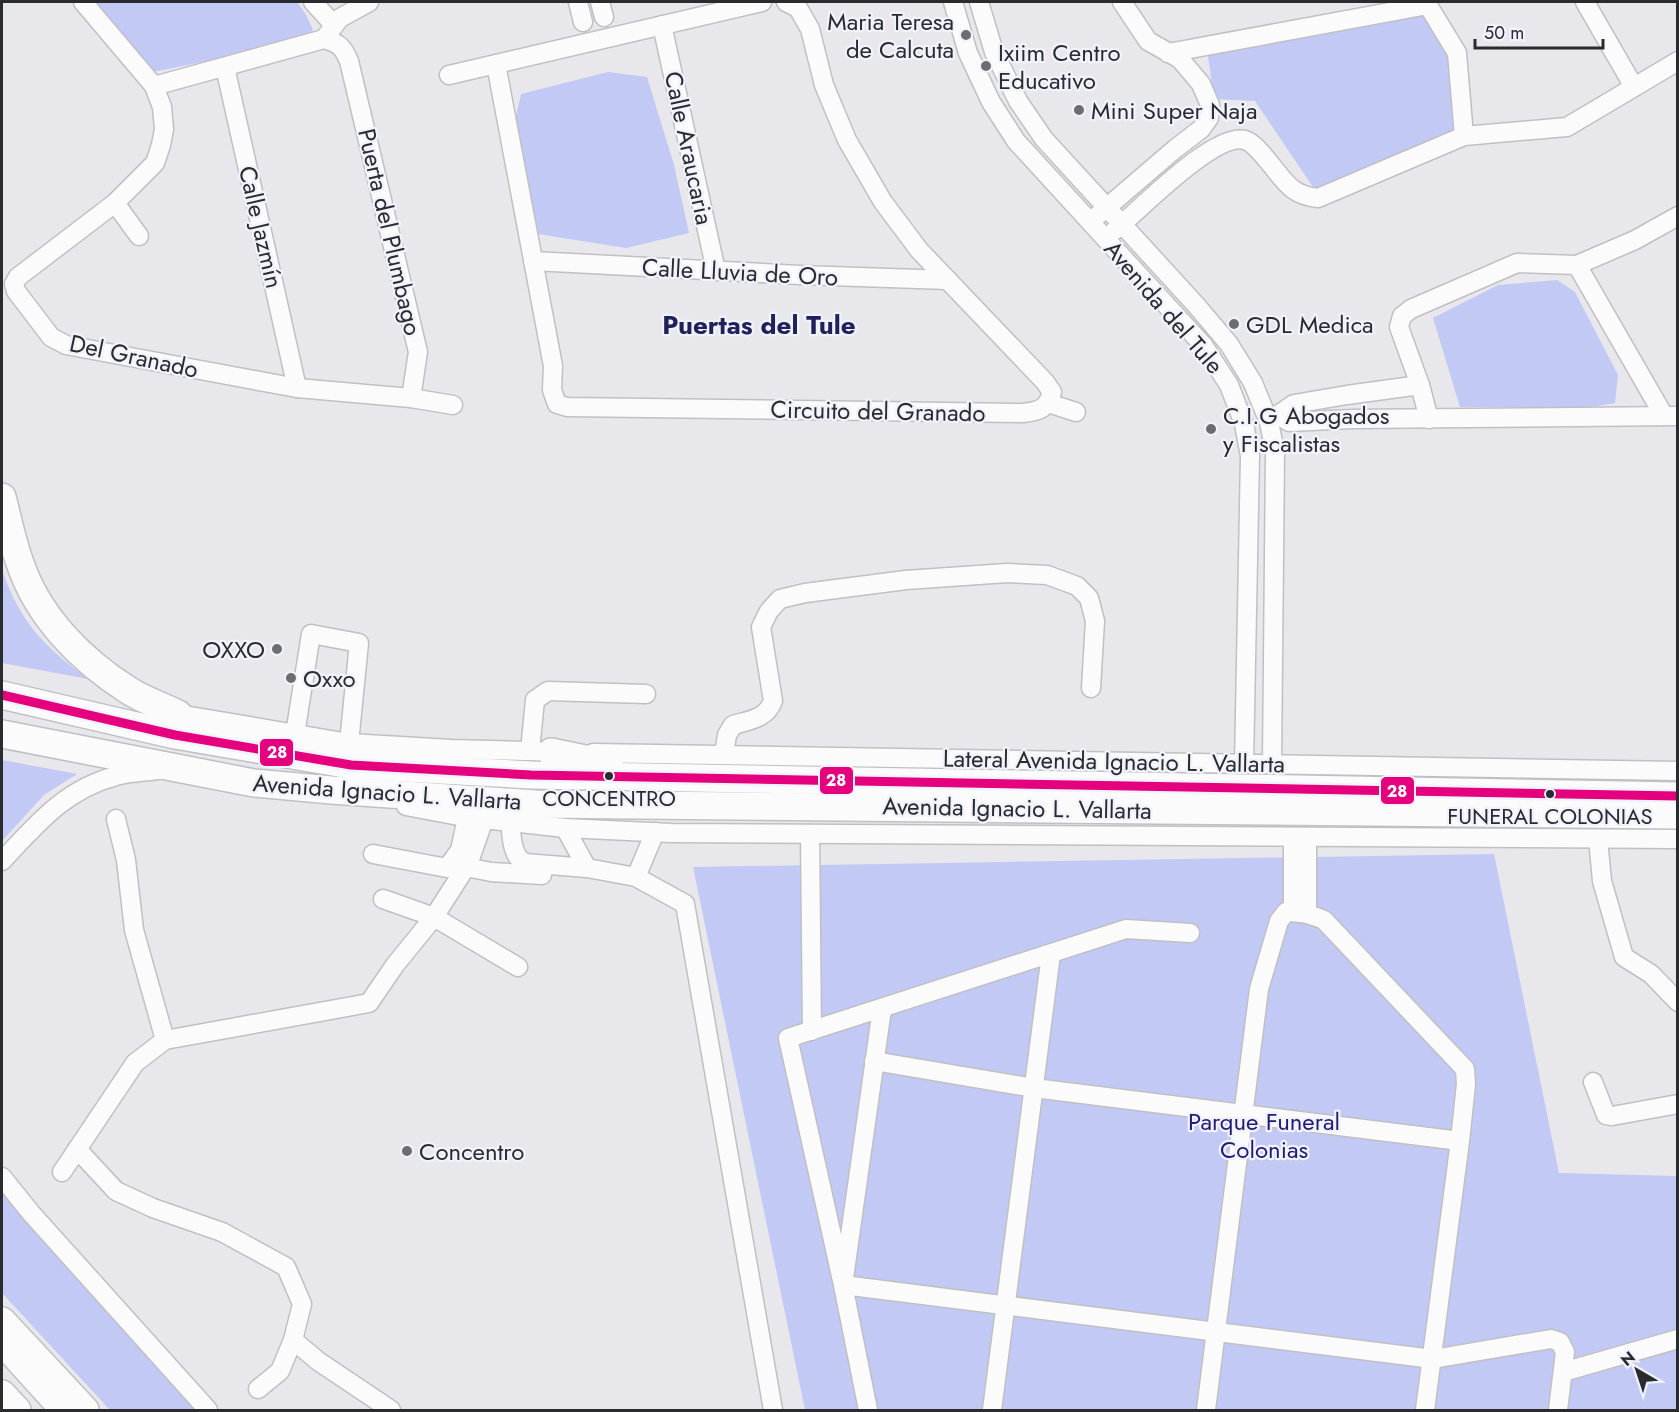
<svg xmlns="http://www.w3.org/2000/svg" width="1679" height="1412" viewBox="0 0 1679 1412" font-family="Jost,sans-serif">
  <rect width="100%" height="100%" fill="#e7e7ec"/>
  <g fill="#c2c9f4">
    <path d="M 94,2 L 297,2 L 305,13 L 313,30 L 300,42 L 153,72 Z"/>
    <path d="M 1424,10 L 1449,52 L 1459,133 L 1315,190 L 1255,101 L 1214,99 L 1207,49 Z"/>
    <path d="M 608,72 L 647,77 L 674,165 L 689,233 L 626,248 L 538,234 L 514,125 L 521,94 Z"/>
    <path d="M 1557,280 L 1575,292 L 1618,375 L 1615,403 L 1591,407 L 1460,407 L 1433,318 L 1498,285 Z"/>
    <path d="M 2,570 C 21,624 43,645 88,679 L 2,663 Z"/>
    <path d="M 2,760 L 77,774 L 44,795 L 2,841 Z"/>
    <path d="M 1494,854 L 1559,1173 L 1677,1176 L 1677,1410 L 805,1410 L 693,867 Z"/>
    <path d="M 2,1188 L 196,1410 L 110,1410 L 2,1293 Z"/>
  </g>
  <g fill="none" stroke-linecap="round" stroke-linejoin="round">
    <defs>
      <g id="minor">
        <path d="M 83,2 L 154,86 L 162,107 L 164,129 L 161,145 L 155,163 L 115,203 L 18,277 L 14,284 L 16,291 L 51,337 L 66,345 L 297,388 L 411,398 L 453,405"/>
        <path d="M 313,2 L 334,25"/>
        <path d="M 578,2 L 583,22"/>
        <path d="M 600,2 L 604,17"/>
        <path d="M 953,2 L 968,53 L 991,102 L 1016,141 L 1203,345 L 1229,385 L 1244,424 L 1250,456 L 1244,764"/>
        <path d="M 979,2 L 994,52 L 1018,101 L 1044,139 L 1196,305 L 1229,344 L 1253,383 L 1269,422 L 1275,452 L 1272,764"/>
        <path d="M 1426,2 L 1457,53 L 1464,136"/>
        <path d="M 1585,2 L 1634,87"/>
        <path d="M 662,25 L 716,271"/>
        <path d="M 324,39 L 340,18 L 369,2"/>
        <path d="M 1168,53 L 1428,5"/>
        <path d="M 496,64 L 553,366 L 552,390 L 557,404 L 567,407 L 1023,413 C 1040,411 1047,409 1052,392 L 1045,382 L 919,250 L 883,202 L 847,140 L 824,85 L 810,29 L 798,8 L 786,2"/>
        <path d="M 225,67 L 297,388"/>
        <path d="M 449,75 L 762,2"/>
        <path d="M 154,86 L 324,39 C 339,43 343,47 349,61 L 418,352 L 411,398"/>
        <path d="M 115,203 L 139,236"/>
        <path d="M 1098,215 L 1175,149 L 1201,129 L 1209,118 L 1210,105 L 1201,84 L 1180,59 L 1148,41 L 1122,2"/>
        <path d="M 1115,230 C 1140,210 1214,132 1245,140 C 1254,143 1262,154 1268,161 C 1285,181 1290,195 1318,198 L 1464,136 L 1567,127 L 1678,61"/>
        <path d="M 533,261 L 800,275 L 948,280"/>
        <path d="M 1577,265 L 1664,416"/>
        <path d="M 1048,403 L 1076,412"/>
        <path d="M 1278,415 L 1289,422 L 1353,419 L 1678,416"/>
        <path d="M 1269,418 L 1278,415 L 1294,404 L 1347,395 L 1420,385"/>
        <path d="M 1429,419 L 1420,385 L 1399,327 L 1402,316 L 1411,309 L 1517,263 L 1577,265 L 1635,240 L 1678,216"/>
        <path d="M 178,714 L 349,743 L 451,749 L 563,752"/>
        <path d="M 295,734 L 311,634 L 359,643 L 349,743 L 350,754"/>
        <path d="M 530,751 L 535,700 L 548,691 L 646,694"/>
        <path d="M 593,753 L 1678,771"/>
        <path d="M 724,754 L 727,735 L 733,725 C 750,720 766,719 773,701 L 761,627 L 769,611 L 780,599 L 805,593 L 906,580 L 1007,573 L 1047,575 L 1077,586 L 1089,598 L 1095,621 L 1091,688"/>
        <path d="M 406,806 L 464,817 L 565,828 L 671,833 L 1678,839"/>
        <path d="M 116,819 L 126,860 L 134,930 L 165,1040"/>
        <path d="M 510,822 C 512,836 511,856 525,863 L 587,868"/>
        <path d="M 565,828 L 587,868 L 636,877 L 685,904 L 773,1410"/>
        <path d="M 810,834 L 812,1031"/>
        <path d="M 1293,837 L 1293,912"/>
        <path d="M 1598,839 L 1602,881 L 1624,957 L 1651,974 L 1678,1002"/>
        <path d="M 373,854 L 447,868 L 460,850 L 467,818"/>
        <path d="M 2,861 C 36,825 65,789 116,776 C 129,772 144,772 158,770"/>
        <path d="M 466,867 L 491,872 L 542,875"/>
        <path d="M 636,877 L 655,832"/>
        <path d="M 383,899 L 434,917 L 518,967"/>
        <path d="M 1307,912 L 1307,837"/>
        <path d="M 882,1009 L 843,1285 L 1433,1359 L 1551,1339 L 1560,1342 L 1565,1352 L 1558,1410"/>
        <path d="M 874,1061 L 1034,1088 L 1460,1141"/>
        <path d="M 1593,1082 L 1606,1115 L 1612,1116 L 1678,1104"/>
        <path d="M 77,1149 L 116,1191 L 153,1208 L 222,1232 L 286,1267 L 302,1304 L 293,1340 L 280,1371 L 258,1389"/>
        <path d="M 62,1172 L 135,1063 L 165,1040 L 369,1003 L 395,965 L 434,917 L 466,867 L 470,859 L 484,819"/>
        <path d="M 2,1177 L 31,1213 L 208,1410"/>
        <path d="M 293,1340 L 318,1361 L 391,1410"/>
        <path d="M 2,1348 L 58,1410"/>
        <path d="M 1563,1372 L 1678,1339"/>
        <path d="M 868,1410 L 843,1285 L 788,1038 L 1126,929 L 1190,933"/>
        <path d="M 992,1410 L 1051,954"/>
        <path d="M 1206,1410 L 1259,989 L 1279,921 L 1286,912 C 1301,912 1310,914 1324,920 L 1465,1069 L 1466,1084 L 1460,1141 L 1425,1410"/>
      </g>
      <g id="highway">
        <path d="M 2,497 C 8,519 12,542 20,563 C 38,617 81,660 128,690 C 143,700 162,706 178,714"/>
        <path d="M 2,695 L 175,735 L 351,765 L 531,775 L 1678,796"/>
        <path d="M 2,734 L 254,783 L 331,790 L 535,804 L 1678,815"/>
        <path d="M 551,752 L 609,764"/>
        <path d="M 2,1321 L 85,1410"/>
        <path d="M 2,1394 L 17,1410"/>
      </g>
    </defs>
    <use href="#minor" stroke="#c0c0c4" stroke-width="21"/>
    <use href="#highway" stroke="#c0c0c4" stroke-width="30"/>
    <use href="#minor" stroke="#fbfbfc" stroke-width="18"/>
    <use href="#highway" stroke="#fbfbfc" stroke-width="27"/>
    <defs>
      <path id="bus-1" d="M 2,695 L 175,735 L 351,765 L 531,775 L 1678,796"/>
    </defs>
    <use href="#bus-1" stroke="#f1f3fc" stroke-width="14"/>
    <use href="#bus-1" stroke="#e5007d" stroke-width="9"/>
  </g>
  <g fill="#6c6d70" stroke="#f1f3fc" stroke-width="2">
    <circle cx="966" cy="35" r="6"/>
    <circle cx="986" cy="66" r="6"/>
    <circle cx="1079" cy="110" r="6"/>
    <circle cx="1234" cy="324" r="6"/>
    <circle cx="1211" cy="429" r="6"/>
    <circle cx="277" cy="649" r="6"/>
    <circle cx="291" cy="678" r="6"/>
    <circle cx="407" cy="1151" r="6"/>
  </g>
  <g fill="#2a2b2e" stroke="#f1f3fc" stroke-width="2">
    <circle cx="609" cy="776" r="5"/>
    <circle cx="1550" cy="794" r="5"/>
  </g>
  <g text-anchor="middle" dominant-baseline="central" stroke-width="4.5" stroke-linejoin="round" paint-order="stroke">
    <g font-size="22" fill="#2a2b2e" stroke="#f1f3fc">
      <text x="609" y="798">CONCENTRO</text>
      <text x="1550" y="816">FUNERAL COLONIAS</text>
    </g>
    <g font-size="24" fill="#2a2b2e" stroke="#f1f3fc" text-anchor="start">
      <text x="954" y="21" text-anchor="end">Maria Teresa<tspan x="954" dy="28">de Calcuta</tspan></text>
      <text x="998" y="52">Ixiim Centro<tspan x="998" dy="28">Educativo</tspan></text>
      <text x="1091" y="110">Mini Super Naja</text>
      <text x="1246" y="324">GDL Medica</text>
      <text x="1223" y="415">C.I.G Abogados<tspan x="1223" dy="28">y Fiscalistas</tspan></text>
      <text x="265" y="649" text-anchor="end">OXXO</text>
      <text x="303" y="678">Oxxo</text>
      <text x="419" y="1151">Concentro</text>
    </g>
    <g font-size="24" fill="#2a2b2e" stroke="#f1f3fc">
      <text transform="translate(689 148) rotate(78)">Calle Araucaria</text>
      <text transform="translate(261 227) rotate(77)">Calle Jazmín</text>
      <text transform="translate(390 232) rotate(77)">Puerta del Plumbago</text>
      <text transform="translate(740 272) rotate(3)">Calle Lluvia de Oro</text>
      <text transform="translate(1164 307) rotate(49)">Avenida del Tule</text>
      <text transform="translate(134 356) rotate(12)">Del Granado</text>
      <text transform="translate(878 411) rotate(1)">Circuito del Granado</text>
      <text transform="translate(1114 761) rotate(1)">Lateral Avenida Ignacio L. Vallarta</text>
      <text transform="translate(387 792) rotate(4)">Avenida Ignacio L. Vallarta</text>
      <text transform="translate(1017 808) rotate(1)">Avenida Ignacio L. Vallarta</text>
    </g>
    <g font-size="24" fill="#221a74" stroke="#f1f3fc">
      <text x="1264" y="1121">Parque Funeral<tspan x="1264" dy="28">Colonias</tspan></text>
    </g>
    <g font-size="26" font-weight="bold" fill="#20215a" stroke="#f1f3fc">
      <text x="759" y="325">Puertas del Tule</text>
    </g>
  </g>
  <g stroke="#f1f3fc" stroke-width="2">
    <rect x="259" y="738" width="35" height="29" rx="6" fill="#e5007d"/>
    <rect x="819" y="766" width="35" height="29" rx="6" fill="#e5007d"/>
    <rect x="1380" y="776" width="35" height="29" rx="6" fill="#e5007d"/>
  </g>
  <g font-size="16" text-anchor="middle" font-weight="bold" fill="#fff">
    <text x="277" y="758">28</text>
    <text x="836" y="786">28</text>
    <text x="1397" y="797">28</text>
  </g>
  <rect width="1679" height="1412" fill="none" stroke="#2a2b2e" stroke-width="6"/>
  <g transform="translate(1637 1370) rotate(321)" stroke="#f1f3fc" stroke-width="4.5" paint-order="stroke">
  <path d="M0-4.5L10 22L0 15L-10 22Z" fill="#2a2b2e"/>
  <text y="-9" font-size="16" font-weight="bold" text-anchor="middle" fill="#2a2b2e">N</text>
  </g>
  <path d="M1475 39v9h128v-9" fill="none" stroke="#2a2b2e" stroke-width="3"/>
  <text x="1484" y="39" font-size="18" fill="#2a2b2e" stroke="#f1f3fc" stroke-width="4.5" paint-order="stroke">50 m</text>
</svg>
